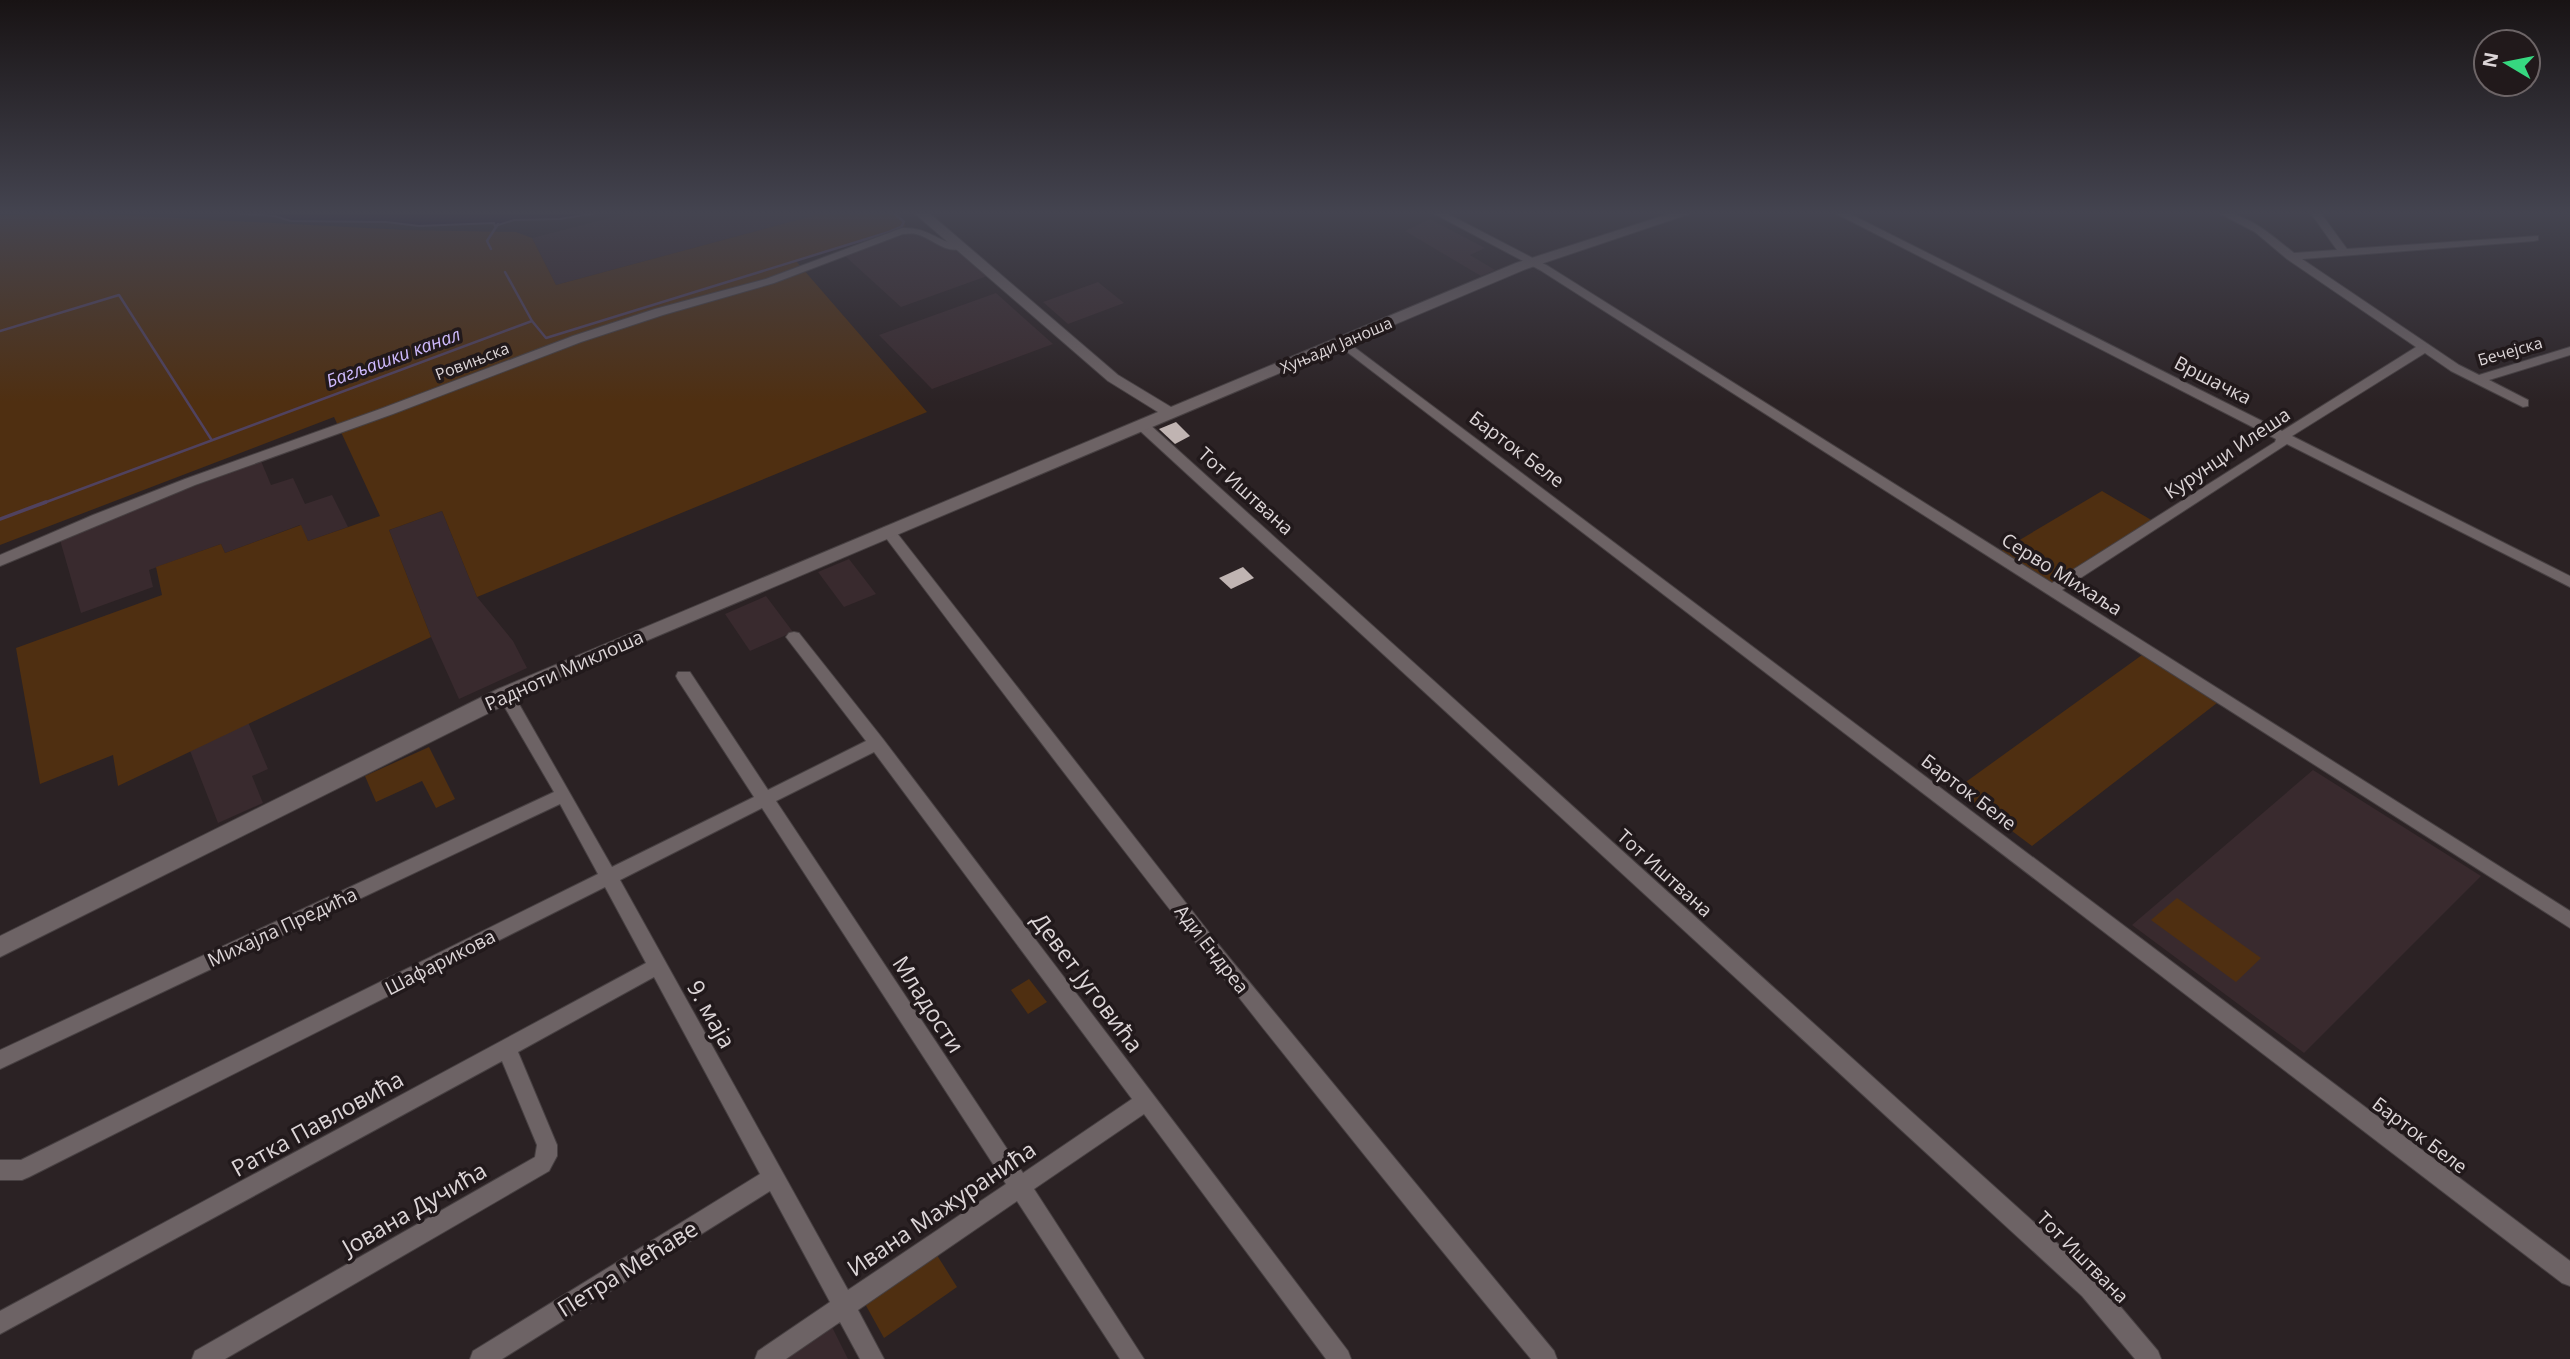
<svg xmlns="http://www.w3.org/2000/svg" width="2570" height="1359" viewBox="0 0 2570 1359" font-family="'Open Sans',sans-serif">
  <rect width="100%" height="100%" fill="#2b2224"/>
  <g fill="#392a2e">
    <path d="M 633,212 L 827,212 L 556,285 L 532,238 Z"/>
    <path d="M 1430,219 L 1485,248 L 1470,255 L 1495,270 L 1481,276 L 1405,231 Z"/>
    <path d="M 916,231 L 945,248 L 964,251 L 990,275 L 901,307 L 844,255 Z"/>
    <path d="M 1098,282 L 1124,303 L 1068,324 L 1043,302 Z"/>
    <path d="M 996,293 L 1053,344 L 932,389 L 879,335 Z"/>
    <path d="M 261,461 L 271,485 L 293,478 L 305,504 L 332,495 L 348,527 L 308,541 L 300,525 L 225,553 L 221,544 L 149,570 L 153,587 L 81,613 L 60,540 L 129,511 Z"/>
    <path d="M 442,511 L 477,597 L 513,641 L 527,668 L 459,699 L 431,637 L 389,530 Z"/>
    <path d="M 849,559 L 876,594 L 844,607 L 818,572 Z"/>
    <path d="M 766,596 L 793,632 L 750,651 L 725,614 Z"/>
    <path d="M 248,722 L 268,769 L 252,776 L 263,803 L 218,823 L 189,748 Z"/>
    <path d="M 2313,770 L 2481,876 L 2304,1053 L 2132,925 Z"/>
    <path d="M 830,1323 L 848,1359 L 777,1359 Z"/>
  </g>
  <g fill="#4f2f11">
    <path d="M 64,212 L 405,230 L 516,232 L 532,238 L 556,285 L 827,212 L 897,212 L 906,226 L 796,261 L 927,412 L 477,597 L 442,511 L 389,530 L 431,637 L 118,786 L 113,755 L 40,784 L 16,648 L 162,595 L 156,567 L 221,544 L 225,553 L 301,525 L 308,541 L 380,516 L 334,417 L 0,545 L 0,216 Z"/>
    <path d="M 2102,491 L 2153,521 L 2053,584 L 2001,551 Z"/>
    <path d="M 2142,655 L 2217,703 L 2032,846 L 1956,789 Z"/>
    <path d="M 429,747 L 455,799 L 436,808 L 422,781 L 376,802 L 365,776 Z"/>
    <path d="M 2177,898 L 2261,958 L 2236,982 L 2151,920 Z"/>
    <path d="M 1029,979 L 1047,1002 L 1028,1014 L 1011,990 Z"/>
    <path d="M 935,1252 L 957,1287 L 884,1338 L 864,1302 Z"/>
  </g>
  <path fill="#14032b" stroke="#50425f" stroke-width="2" d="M 220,212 L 603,212 L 560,219 L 514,220 L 495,226 L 494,223 L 419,226 L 386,222 L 291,221 L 274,216 Z"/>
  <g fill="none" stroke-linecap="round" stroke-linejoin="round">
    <g stroke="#50425f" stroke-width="2.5">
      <path d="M 491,249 L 487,241 L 498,224"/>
      <path d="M 532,321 L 546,338 L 889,232 L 901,227 L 904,222 L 893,212"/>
      <path d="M 0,331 L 119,295 L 211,439"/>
      <path d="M 41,504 L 532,321 L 505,272"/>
    </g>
    <path stroke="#50425f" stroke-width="3.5" d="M 0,519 L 46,502"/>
  </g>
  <g fill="#c0b4b2">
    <path d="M 1176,422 L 1190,436 L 1175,444 L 1159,429 Z"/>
    <path d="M 1243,567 L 1254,578 L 1231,589 L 1219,578 Z"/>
  </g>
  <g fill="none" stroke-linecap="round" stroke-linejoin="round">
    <defs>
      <g id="minor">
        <path d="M 1431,212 L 1444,212 L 1548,266 L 2052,583 L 2275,442 L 2276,439 L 1833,212 L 1846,212 L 2282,431 L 2416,347 L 2287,259 L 2255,232 L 2217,212 C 2247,212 2271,235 2294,253 L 2337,250 L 2310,212 L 2320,212 L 2347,249 L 2538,236 L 2538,240 L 2534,241 L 2302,259 L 2459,365 L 2479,375 L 2570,347 L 2570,355 L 2489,380 L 2528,400 L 2528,406 L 2523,407 L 2451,371 L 2425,353 L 2292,436 L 2570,576 L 2570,587 L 2287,444 L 2062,590 L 2570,911 L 2570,928 L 1540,270 Z"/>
        <path d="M 902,228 C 923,228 927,233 945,241 C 953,244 960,241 967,246 C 948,258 933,238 916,234 C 912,233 907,234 903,234 L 774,283 L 663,315 L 581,342 L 393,414 L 195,485 L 0,566 L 0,555 L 93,515 L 185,479 L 383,408 L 573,336 L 655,309 L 766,279 Z"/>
        <path d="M 1342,338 L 2570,1261 L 2570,1286 L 2562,1283 L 1338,345 L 1336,342 Z"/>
        <path d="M 1143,422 L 1148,423 L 2098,1280 L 2158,1351 L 2161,1359 L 2135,1359 L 2082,1296 L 1138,429 L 1138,423 Z"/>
        <path d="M 888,526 L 893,528 L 1218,944 L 1554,1351 L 1557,1359 L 1531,1359 C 1308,1090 1093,814 883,534 L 881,531 L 883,528 Z"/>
        <path d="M 794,632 L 799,633 L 883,739 L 1348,1351 L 1351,1359 L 1326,1359 L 1144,1114 L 1034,1189 L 1144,1359 L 1120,1359 L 1017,1201 L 858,1310 L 884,1359 L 860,1359 L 840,1322 L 786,1359 L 755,1359 L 758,1351 L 830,1302 L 770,1191 L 502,1359 L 470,1359 L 473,1351 L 760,1174 L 654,977 L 518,1052 L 557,1145 L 557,1156 L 549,1171 L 225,1359 L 192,1359 L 195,1351 L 535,1157 L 537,1145 L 502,1061 L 0,1334 L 0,1311 L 646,963 L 605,887 L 29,1177 L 22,1180 L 0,1180 L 0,1160 L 21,1160 L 598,874 L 560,804 L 0,1069 L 0,1050 L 554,792 L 497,694 L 499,690 L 511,690 L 612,867 L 754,797 L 678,680 L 676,676 L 678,672 L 690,672 L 768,790 L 866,741 L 789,641 L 786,637 L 789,633 ZM 874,752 L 1132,1099 L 1023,1173 L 776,801 ZM 762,808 L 1006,1184 L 848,1290 L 620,880 Z"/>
      </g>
      <path id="tertiary" d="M 913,212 L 928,212 L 1118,375 L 1171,407 L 1516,263 L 1675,212 L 1695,212 L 1526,269 L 563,676 L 0,957 L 0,936 L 498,689 L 1158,412 L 1108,381 Z"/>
    </defs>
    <use href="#minor" stroke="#474042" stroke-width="2"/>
    <use href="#tertiary" stroke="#474042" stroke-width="2"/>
    <use href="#minor" fill="#6d6365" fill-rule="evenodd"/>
    <use href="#tertiary" fill="#6d6365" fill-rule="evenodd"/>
  </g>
  <linearGradient id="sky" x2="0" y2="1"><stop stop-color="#181314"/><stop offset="0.53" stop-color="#444450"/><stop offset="1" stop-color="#444450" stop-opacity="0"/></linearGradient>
  <rect width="2570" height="402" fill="url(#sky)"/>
  <g text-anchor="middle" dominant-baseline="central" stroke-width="7" stroke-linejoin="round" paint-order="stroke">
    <g font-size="16" fill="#dcd5d7" stroke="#21191b">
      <text transform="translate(1336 345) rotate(-23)">Хуњади Јаноша</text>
      <text transform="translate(2510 351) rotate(-16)">Бечејска</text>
      <text transform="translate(472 361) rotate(-21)">Ровињска</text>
    </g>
    <g font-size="18" font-style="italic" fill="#cebafd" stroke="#21191b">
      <text transform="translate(393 357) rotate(-20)">Багљашки канал</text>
    </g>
    <g font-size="19" fill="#dcd5d7" stroke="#21191b">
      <text transform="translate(2213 380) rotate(27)">Вршачка</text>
      <text transform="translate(1517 449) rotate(37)">Барток Беле</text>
      <text transform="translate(2227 453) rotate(-34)">Курунци Илеша</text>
      <text transform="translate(1246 491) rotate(42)">Тот Иштвана</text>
      <text transform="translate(2062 574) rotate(32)">Серво Михаља</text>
      <text transform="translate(564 670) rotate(-24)">Радноти Миклоша</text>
      <text transform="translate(1969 792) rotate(37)">Барток Беле</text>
      <text transform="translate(1665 873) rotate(42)">Тот Иштвана</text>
      <text transform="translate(282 927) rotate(-25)">Михајла Предића</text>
      <text transform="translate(1212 949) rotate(52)">Ади Ендреа</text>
      <text transform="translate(440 962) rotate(-27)">Шафарикова</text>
      <text transform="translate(2420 1135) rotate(37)">Барток Беле</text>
      <text transform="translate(2083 1257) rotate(45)">Тот Иштвана</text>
    </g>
    <g font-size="23" fill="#dcd5d7" stroke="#21191b">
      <text transform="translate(1088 982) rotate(53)">Девет Југовића</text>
      <text transform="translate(929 1004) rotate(57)">Младости</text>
      <text transform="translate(712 1014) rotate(61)">9. маја</text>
      <text transform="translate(317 1123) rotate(-29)">Ратка Павловића</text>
      <text transform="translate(414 1208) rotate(-30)">Јована Дучића</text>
      <text transform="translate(941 1208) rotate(-34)">Ивана Мажуранића</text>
      <text transform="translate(627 1268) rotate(-32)">Петра Мећаве</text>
    </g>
  </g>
  <g transform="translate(2507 63) rotate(280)"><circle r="33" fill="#21191b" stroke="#6c6466" stroke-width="2"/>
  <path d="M0-5L12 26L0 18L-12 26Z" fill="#36d880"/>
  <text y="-10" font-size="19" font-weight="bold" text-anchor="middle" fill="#dcd5d7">N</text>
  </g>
</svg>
